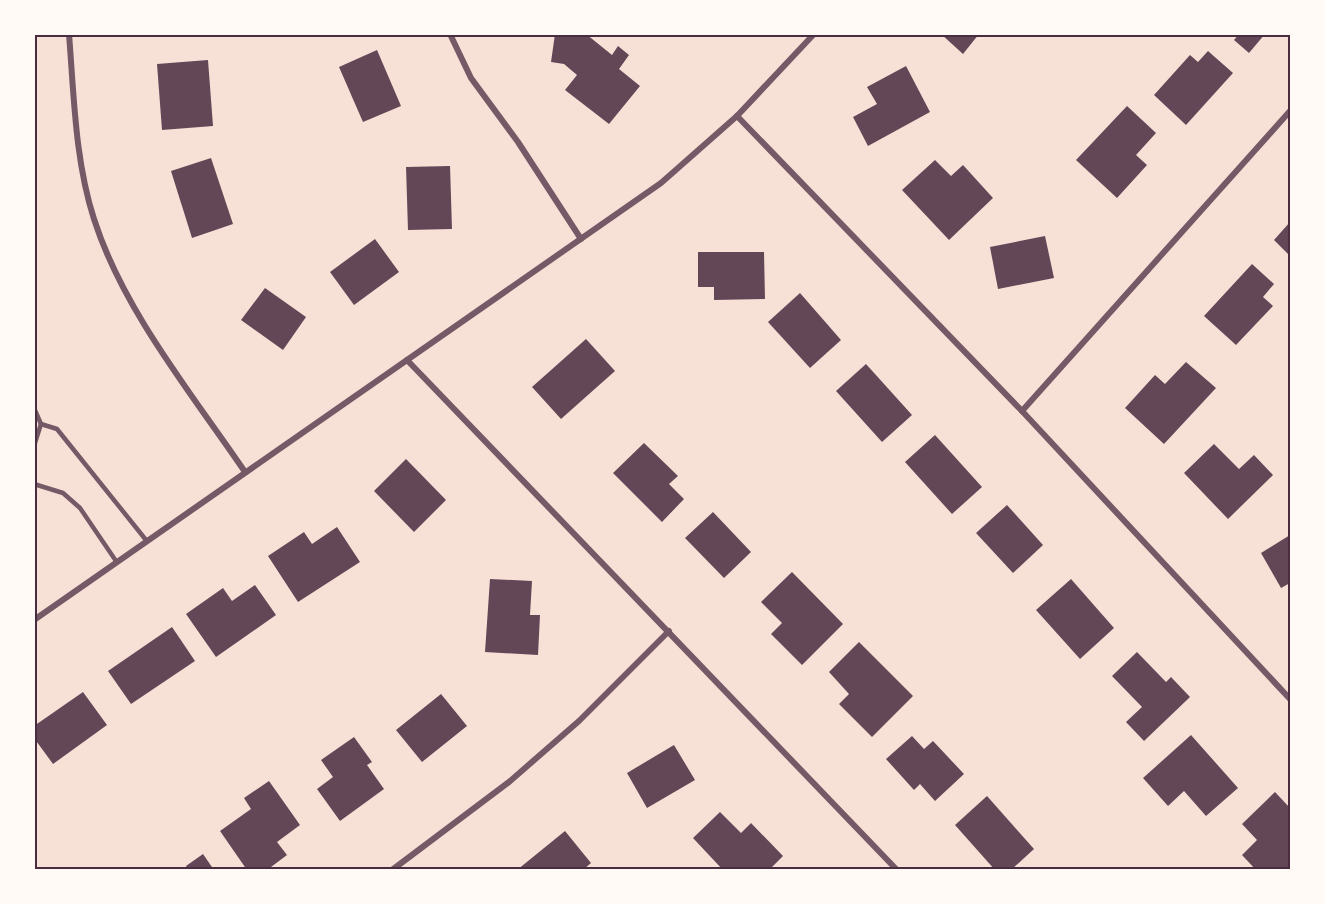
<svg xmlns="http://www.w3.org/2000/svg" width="1325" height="904" viewBox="0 0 1325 904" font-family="Roboto,sans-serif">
  <rect width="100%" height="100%" fill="#f7e1d7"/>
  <g fill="#644757">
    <path d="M 555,34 L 586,34 L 612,55 L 618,46 L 629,55 L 619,69 L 640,86 L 609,124 L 565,90 L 577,75 L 564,64 L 551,62 Z"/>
    <path d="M 941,34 L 979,34 L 963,54 Z"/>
    <path d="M 1239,34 L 1265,34 L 1249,53 L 1234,40 Z"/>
    <path d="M 377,50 L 401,106 L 363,122 L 339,67 Z"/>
    <path d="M 1208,51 L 1233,73 L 1186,125 L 1154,95 L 1190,55 L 1198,62 Z"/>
    <path d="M 208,60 L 213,126 L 162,130 L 157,64 Z"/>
    <path d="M 906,66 L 930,112 L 868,146 L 853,117 L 877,104 L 867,87 Z"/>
    <path d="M 1127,106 L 1156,133 L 1136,155 L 1147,165 L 1117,198 L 1076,160 Z"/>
    <path d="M 211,158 L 233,224 L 192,238 L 171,171 Z"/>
    <path d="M 935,160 L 951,176 L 963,165 L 993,198 L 949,240 L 902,190 Z"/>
    <path d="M 450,166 L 452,229 L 408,230 L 406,167 Z"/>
    <path d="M 1290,222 L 1290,256 L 1274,240 Z"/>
    <path d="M 1045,236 L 1054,278 L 998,289 L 990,247 Z"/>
    <path d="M 375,239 L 399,272 L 354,305 L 330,272 Z"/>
    <path d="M 698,252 L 764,252 L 765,299 L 714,300 L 714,287 L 698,287 Z"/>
    <path d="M 1252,264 L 1274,284 L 1263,297 L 1273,306 L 1236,345 L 1204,316 Z"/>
    <path d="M 265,288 L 306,317 L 283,350 L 241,320 Z"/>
    <path d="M 800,293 L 841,340 L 810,368 L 768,322 Z"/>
    <path d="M 586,339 L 615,371 L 561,419 L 532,387 Z"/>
    <path d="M 1186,362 L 1216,388 L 1164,444 L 1125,408 L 1155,375 L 1165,384 Z"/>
    <path d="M 866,364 L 912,415 L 882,442 L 836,391 Z"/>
    <path d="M 935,435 L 982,487 L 952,514 L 905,462 Z"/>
    <path d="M 644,443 L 678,476 L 669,484 L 684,499 L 662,522 L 613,473 Z"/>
    <path d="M 1214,444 L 1239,469 L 1254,455 L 1273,475 L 1228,519 L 1184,473 Z"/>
    <path d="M 406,459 L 446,500 L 414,532 L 374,491 Z"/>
    <path d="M 1007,505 L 1043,545 L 1013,573 L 976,533 Z"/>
    <path d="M 713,512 L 751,552 L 724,578 L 685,538 Z"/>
    <path d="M 337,527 L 360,562 L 298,602 L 268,556 L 304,532 L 312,544 Z"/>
    <path d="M 1290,535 L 1290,583 L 1281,588 L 1261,553 Z"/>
    <path d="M 792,572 L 843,624 L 802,665 L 771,634 L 782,623 L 761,602 Z"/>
    <path d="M 490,579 L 532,581 L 530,615 L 540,615 L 538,655 L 485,652 Z"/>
    <path d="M 1071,579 L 1114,628 L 1080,659 L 1036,610 Z"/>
    <path d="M 255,585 L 276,615 L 216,657 L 186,614 L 223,588 L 232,601 Z"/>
    <path d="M 172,627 L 195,661 L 131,704 L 108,671 Z"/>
    <path d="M 859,642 L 913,696 L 872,737 L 839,704 L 849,694 L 829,672 Z"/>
    <path d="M 1137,652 L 1166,682 L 1171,677 L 1190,697 L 1144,741 L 1126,722 L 1142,707 L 1112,676 Z"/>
    <path d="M 83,692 L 107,725 L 53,764 L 34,738 L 34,726 Z"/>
    <path d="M 441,694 L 467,726 L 422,762 L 396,730 Z"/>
    <path d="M 1191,735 L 1238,788 L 1206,816 L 1184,791 L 1168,806 L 1143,778 Z"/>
    <path d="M 912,736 L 924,749 L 933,741 L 964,774 L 935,801 L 920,784 L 914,790 L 886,759 Z"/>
    <path d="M 354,737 L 372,762 L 367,765 L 384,789 L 340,821 L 317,789 L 333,777 L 321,760 Z"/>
    <path d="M 674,745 L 695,780 L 647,808 L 627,773 Z"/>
    <path d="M 269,781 L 300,825 L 277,842 L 287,855 L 267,870 L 247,870 L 220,831 L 251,809 L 244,798 Z"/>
    <path d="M 1275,792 L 1290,808 L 1290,870 L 1256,870 L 1242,855 L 1257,840 L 1242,824 Z"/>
    <path d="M 987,796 L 1034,849 L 1011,870 L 995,870 L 955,825 Z"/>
    <path d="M 720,812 L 741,833 L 751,823 L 783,856 L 769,870 L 723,870 L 693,838 Z"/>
    <path d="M 565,831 L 591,863 L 583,870 L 517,870 Z"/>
    <path d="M 203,854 L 214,870 L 188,870 L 186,866 Z"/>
  </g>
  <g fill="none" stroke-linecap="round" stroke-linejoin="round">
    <g stroke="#755966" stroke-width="4.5">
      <path d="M 34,408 L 41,424 L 34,446"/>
      <path d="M 41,424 L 57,429 L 146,540"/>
      <path d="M 34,484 L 63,493 L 80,508 L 116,561"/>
    </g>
    <g stroke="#755966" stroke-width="6">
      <path d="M 69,34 C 74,96 75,160 94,219 C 123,310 192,394 245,472"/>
      <path d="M 450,34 L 471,78 L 518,142 L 581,239"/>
      <path d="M 737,116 L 1022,411 L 1290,699"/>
      <path d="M 407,360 L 897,870"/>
      <path d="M 1022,411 L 1290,111"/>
      <path d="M 34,620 L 661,183 L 737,116 L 814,34"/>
      <path d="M 392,870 L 509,782 L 579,721 L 669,631"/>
    </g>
  </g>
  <rect width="1325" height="904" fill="none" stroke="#fffaf5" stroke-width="72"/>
  <rect x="36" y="36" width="1253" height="832" fill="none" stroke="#4a2c40" stroke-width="2"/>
</svg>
